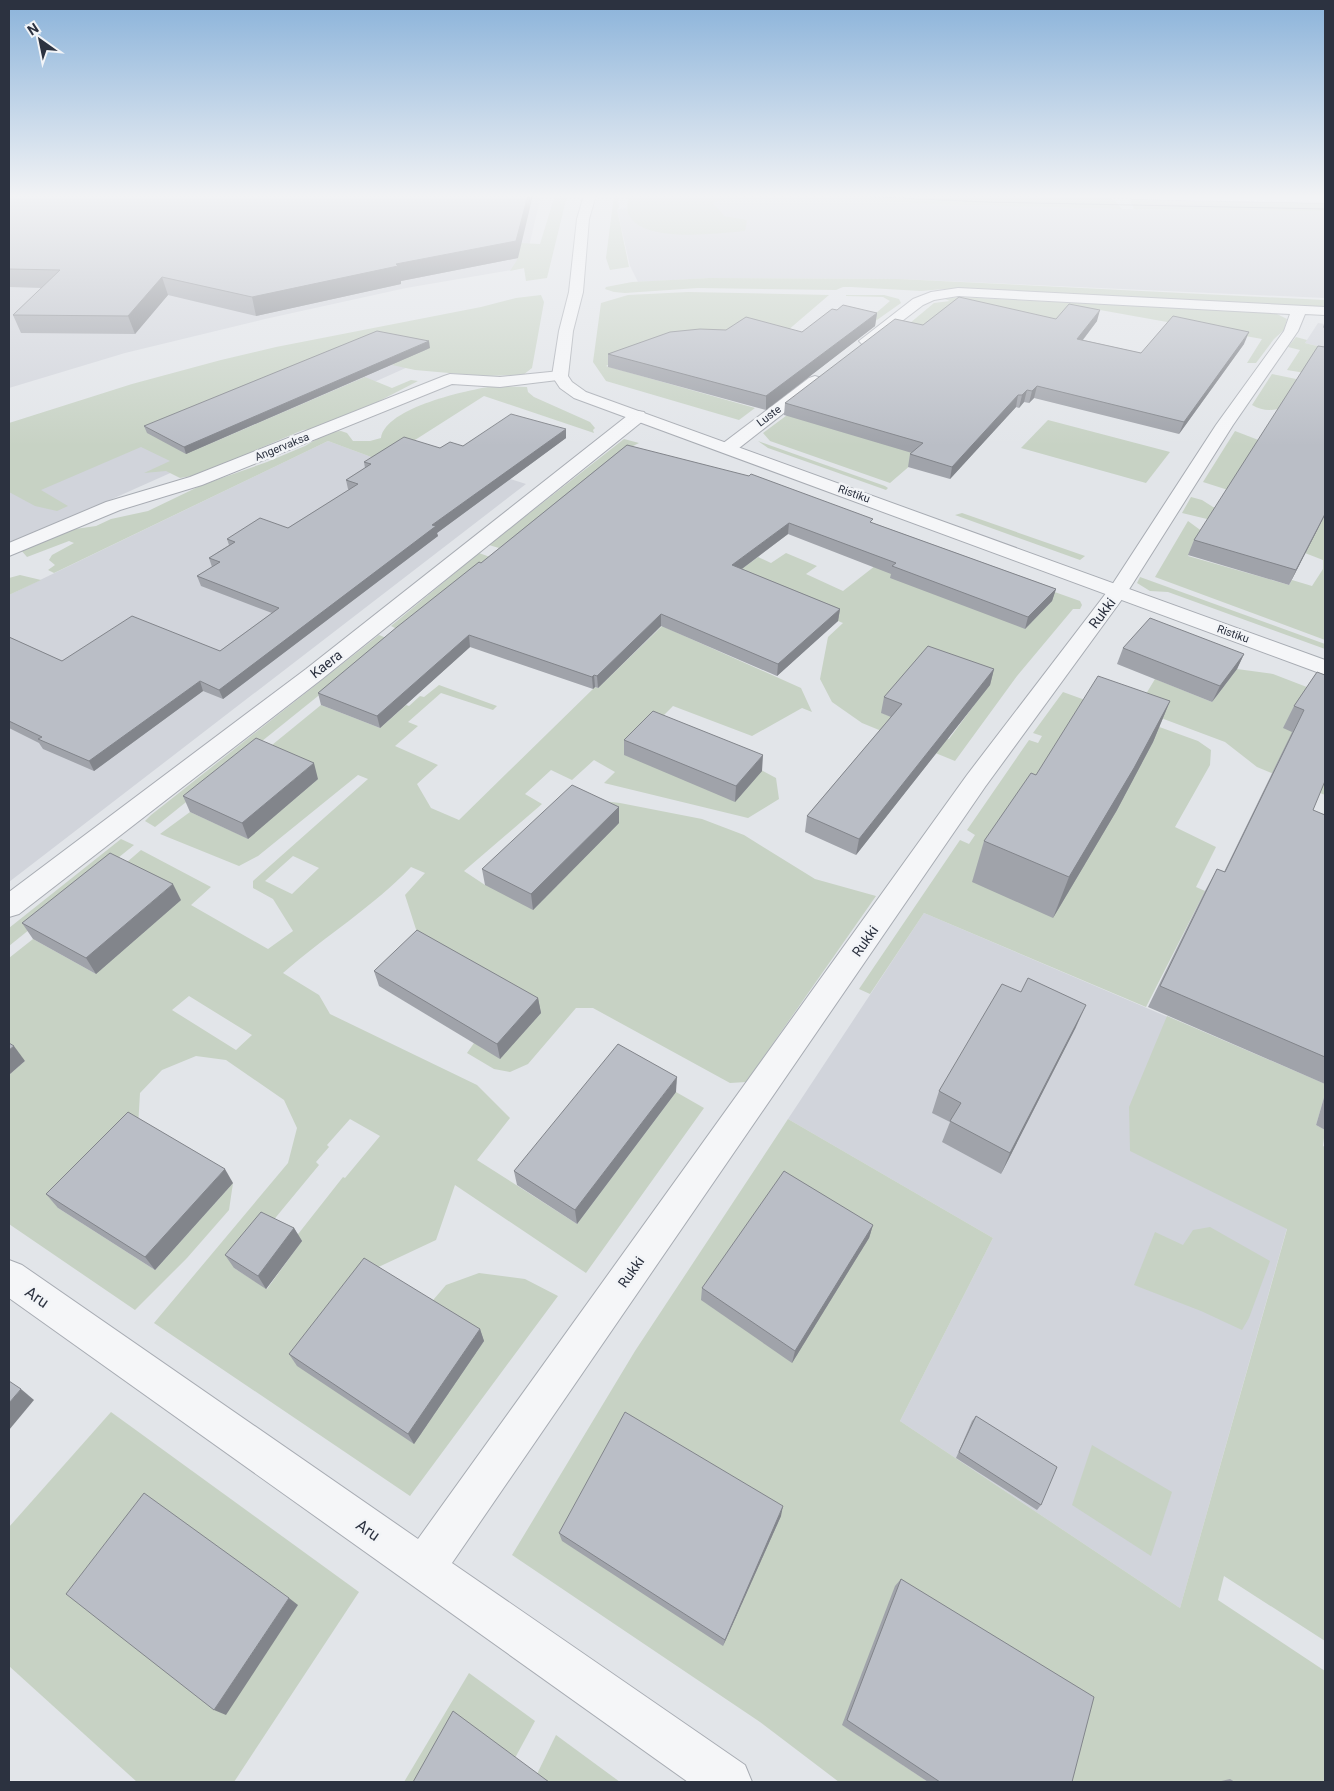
<svg xmlns="http://www.w3.org/2000/svg" width="1334" height="1791" viewBox="0 0 1334 1791" font-family="Roboto,sans-serif">
  <rect width="100%" height="100%" fill="#e2e5e9"/>
  <g fill="#d1d4db">
    <path d="M 9,195 L 541,195 L 524,268 L 406,288 L 265,319 L 125,353 L 9,388 Z"/>
    <path d="M 645,195 L 805,195 L 927,204 L 1122,209 L 1325,211 L 1325,298 L 899,279 L 709,278 L 638,282 L 630,266 L 617,209 L 632,208 Z"/>
    <path d="M 1318,323 L 1325,324 L 1325,348 L 1305,343 Z"/>
    <path d="M 381,334 L 437,354 L 9,545 L 9,490 Z"/>
    <path d="M 328,441 L 382,461 L 406,446 L 526,484 L 9,882 L 9,595 Z"/>
    <path d="M 924,913 L 1325,1084 L 1287,1228 L 1180,1608 L 900,1421 L 993,1238 L 788,1119 Z"/>
  </g>
  <g fill="#c7d2c4" fill-rule="evenodd">
    <path d="M 555,195 L 567,196 L 547,278 L 526,281 L 524,268 L 510,271 L 517,260 L 520,243 L 540,244 Z"/>
    <path d="M 614,195 L 618,195 L 619,208 L 617,209 L 629,267 L 610,270 L 606,258 Z"/>
    <path d="M 628,195 L 737,195 L 713,203 L 724,216 L 747,220 L 745,231 C 717,233 644,244 629,215 C 626,209 628,201 628,195 Z"/>
    <path d="M 805,195 L 973,195 L 1107,198 L 1114,200 L 1122,209 L 927,204 Z"/>
    <path d="M 1130,199 L 1325,203 L 1325,211 L 1134,209 Z"/>
    <path d="M 709,278 L 899,279 L 1325,300 L 1325,308 L 944,289 L 921,291 L 851,287 L 843,287 L 836,290 L 698,288 L 625,293 L 614,292 L 605,289 L 606,287 L 632,282 Z"/>
    <path d="M 688,292 L 829,295 L 780,337 L 633,351 L 606,366 L 755,408 L 739,420 L 606,381 L 593,362 L 601,303 L 628,295 Z"/>
    <path d="M 541,295 L 544,302 L 532,368 L 523,375 L 483,376 L 415,370 L 392,365 L 410,355 L 186,454 L 365,377 L 392,388 L 411,380 L 418,381 L 358,412 L 314,429 L 303,430 L 258,449 L 249,457 L 203,474 L 180,478 L 166,471 L 144,473 L 170,461 L 141,447 L 41,490 L 68,506 L 57,511 L 35,506 L 9,492 L 9,423 L 132,384 L 221,360 L 276,347 L 481,307 L 516,298 Z"/>
    <path d="M 846,295 L 884,295 L 899,299 L 901,303 L 830,353 L 890,301 L 883,297 L 846,296 Z"/>
    <path d="M 958,297 L 1275,313 L 1287,319 L 1284,330 L 1274,339 L 1256,363 L 1247,363 L 1262,339 L 1089,308 L 1084,315 L 890,483 L 770,441 L 763,433 L 904,328 L 934,303 L 950,301 L 945,299 Z"/>
    <path d="M 1296,337 L 1307,340 L 1305,343 L 1325,348 L 1305,373 L 1287,370 L 1300,350 L 1288,347 Z"/>
    <path d="M 1272,374 L 1325,385 C 1303,397 1277,420 1252,405 Z"/>
    <path d="M 494,386 L 527,387 L 528,392 L 534,397 L 590,422 L 595,428 L 593,430 L 594,433 L 484,396 L 382,461 L 328,441 L 54,573 L 48,570 L 55,565 L 49,560 L 52,555 L 74,543 L 69,541 L 27,557 L 20,549 L 61,531 L 96,526 L 111,519 L 148,511 L 202,485 L 267,462 L 305,446 L 329,432 L 341,431 L 347,433 L 353,441 L 370,441 L 381,438 C 386,407 468,390 494,386 Z"/>
    <path d="M 1048,420 L 1170,452 L 1146,483 L 1021,448 Z"/>
    <path d="M 1235,431 L 1261,441 L 1228,490 L 1203,482 Z"/>
    <path d="M 624,439 L 639,443 L 621,452 L 499,548 L 489,545 Z"/>
    <path d="M 758,441 L 885,486 L 888,488 L 886,490 L 785,454 L 768,448 Z"/>
    <path d="M 1191,497 L 1202,500 L 1213,507 L 1313,537 L 1325,516 L 1325,640 L 1155,577 L 1188,521 L 1203,532 L 1188,556 L 1289,585 L 1292,580 L 1312,586 L 1323,569 L 1323,560 L 1232,525 L 1182,513 Z"/>
    <path d="M 962,513 L 1085,556 L 1080,560 L 955,515 Z"/>
    <path d="M 908,540 L 1080,601 L 1082,605 L 1080,609 L 1073,609 L 1017,676 L 955,761 L 862,723 L 832,702 L 820,679 L 828,637 L 843,623 L 731,577 L 758,557 L 771,563 L 786,553 L 817,566 L 806,574 L 843,591 ZM 989,685 L 949,739 L 882,713 Z"/>
    <path d="M 479,553 L 490,557 L 399,630 L 391,626 Z"/>
    <path d="M 20,575 L 41,580 L 9,595 L 9,578 Z"/>
    <path d="M 1140,577 L 1325,644 L 1325,649 L 1168,592 L 1150,591 L 1137,583 Z"/>
    <path d="M 662,626 L 801,688 L 812,712 L 802,708 L 752,736 L 673,706 L 662,717 L 776,778 L 779,799 L 748,818 L 604,783 L 615,772 L 594,760 L 572,780 L 551,770 L 525,794 L 542,804 L 464,871 L 485,885 L 586,799 L 620,803 L 702,819 L 744,835 L 815,879 L 876,896 L 746,1082 L 730,1083 L 593,1008 L 576,1008 L 528,1064 L 510,1072 L 494,1069 L 467,1053 L 474,1043 L 421,945 L 405,895 L 425,873 L 411,867 C 373,907 325,936 283,973 L 319,995 L 330,1014 L 477,1085 L 510,1118 L 477,1160 L 577,1224 L 676,1092 L 704,1108 L 586,1273 L 455,1185 L 436,1240 L 370,1271 L 428,1306 L 446,1285 L 479,1273 L 525,1279 L 558,1296 L 410,1496 L 154,1323 L 288,1163 L 297,1128 L 284,1100 L 226,1060 L 196,1056 L 162,1070 L 140,1093 L 138,1127 L 58,1208 L 155,1270 L 233,1183 L 229,1210 L 187,1258 L 135,1310 L 9,1224 L 9,1075 L 25,1061 L 9,1051 L 9,958 L 33,939 L 96,974 L 119,869 L 141,850 L 211,887 L 191,905 L 268,949 L 293,931 L 273,899 L 253,888 L 253,881 L 368,779 L 358,775 L 258,856 L 239,866 L 160,834 L 190,812 L 249,839 L 261,754 L 321,705 L 380,728 L 406,705 L 409,706 L 420,696 L 424,697 L 439,685 L 497,706 L 493,710 L 441,693 L 408,722 L 418,726 L 395,746 L 438,765 L 417,784 L 431,808 L 459,820 L 595,687 L 598,688 ZM 293,856 L 319,868 L 292,894 L 265,881 ZM 189,996 L 252,1035 L 236,1050 L 172,1010 ZM 350,1119 L 380,1136 L 345,1178 L 343,1177 L 295,1238 L 301,1242 L 267,1289 L 234,1268 L 319,1165 L 316,1162 L 329,1147 L 327,1145 Z"/>
    <path d="M 379,635 L 389,639 L 155,827 L 145,821 L 151,815 Z"/>
    <path d="M 1237,669 L 1273,674 L 1325,694 L 1325,795 L 1257,767 L 1225,742 L 1137,709 L 1155,679 L 1212,702 Z"/>
    <path d="M 1063,692 L 1198,741 L 1211,750 L 1210,765 L 1175,827 L 1216,847 L 1196,887 L 1205,891 L 1146,1007 L 924,913 L 870,994 L 859,989 L 960,840 L 969,844 L 975,835 L 967,830 L 1029,740 L 1038,743 L 1042,736 L 1033,733 Z"/>
    <path d="M 121,839 L 134,845 L 9,946 L 9,928 Z"/>
    <path d="M 1167,1016 L 1325,1084 L 1325,1094 L 1316,1125 L 1325,1130 L 1323,1146 L 1325,1147 L 1325,1641 L 1224,1576 L 1218,1600 L 1325,1671 L 1325,1782 L 1062,1782 L 843,1725 L 928,1782 L 839,1782 L 760,1722 L 512,1555 L 635,1351 L 788,1119 L 993,1238 L 900,1421 L 1180,1608 L 1287,1229 L 1130,1151 L 1129,1107 Z"/>
    <path d="M 1210,1227 L 1270,1261 L 1249,1318 L 1242,1330 L 1201,1311 L 1134,1285 L 1155,1232 L 1183,1245 L 1193,1230 Z"/>
    <path d="M 111,1412 L 359,1592 L 234,1782 L 137,1782 L 9,1666 L 9,1527 Z"/>
    <path d="M 1092,1445 L 1172,1492 L 1151,1556 L 1072,1505 Z"/>
    <path d="M 469,1673 L 535,1721 L 515,1758 L 426,1782 L 404,1782 Z"/>
    <path d="M 556,1735 L 620,1782 L 548,1782 L 537,1774 Z"/>
  </g>
  <g fill="none" stroke-linecap="round" stroke-linejoin="round">
    <defs>
      <g id="minor">
        <path d="M 958,288 L 1325,307 L 1325,315 L 1305,314 L 1298,331 L 1233,425 L 1128,591 L 985,787 L 452,1563 L 745,1765 L 752,1782 L 688,1782 L 9,1298 L 9,1260 L 22,1265 L 418,1539 L 967,775 L 1110,588 L 1216,425 L 1284,331 L 1290,314 L 958,296 L 934,300 L 923,305 L 872,344 L 862,344 L 859,341 L 913,299 L 931,292 Z"/>
        <path d="M 560,371 L 566,373 L 568,376 L 566,379 L 500,387 L 452,384 L 202,485 L 120,510 L 9,556 L 9,543 L 106,502 L 190,477 L 444,376 L 450,374 L 500,377 Z"/>
        <path d="M 815,376 L 821,378 L 823,381 L 821,384 L 734,452 L 728,453 L 722,452 L 719,448 L 722,444 L 809,378 Z"/>
        <path d="M 638,411 L 644,412 L 646,416 L 644,420 L 322,679 L 19,914 L 9,917 L 9,892 L 306,669 L 632,412 Z"/>
      </g>
      <g id="tertiary">
        <path d="M 584,195 L 596,195 L 589,219 L 583,292 L 573,331 L 568,376 L 572,382 L 586,392 L 1325,660 L 1325,675 L 574,398 L 560,388 L 552,376 L 559,331 L 569,292 L 577,219 Z"/>
        <path d="M 1126,195 L 1325,195 L 1325,203 L 1132,199 Z"/>
      </g>
    </defs>
    <use href="#minor" stroke="#a8acb3" stroke-width="2"/>
    <use href="#tertiary" stroke="#a8acb3" stroke-width="2"/>
    <use href="#minor" fill="#f5f6f8" fill-rule="evenodd"/>
    <use href="#tertiary" fill="#f5f6f8" fill-rule="evenodd"/>
    <path stroke="#7d8491" stroke-width="1" d="M 835,195 L 986,202 L 1325,209"/>
  </g>
  <g fill="#a0a3aa">
    <path d="M 9,195 L 518,258 L 401,281 L 401,284 L 256,316 L 168,295 L 135,334 L 21,333 L 13,315 L 42,288 L 9,287 Z"/>
    <path d="M 837,310 L 877,313 L 875,326 L 766,410 L 608,367 L 608,354 L 726,330 L 802,332 Z"/>
    <path d="M 1056,319 L 1097,321 L 1083,340 L 1141,353 L 1244,344 L 1179,434 L 1034,398 L 1029,403 L 1024,402 L 1019,408 L 1016,407 L 950,479 L 908,467 L 910,454 L 912,453 L 784,415 L 785,403 L 923,325 Z"/>
    <path d="M 1325,322 L 1325,330 L 1323,327 Z"/>
    <path d="M 1325,347 L 1325,515 L 1289,585 L 1188,555 L 1194,540 Z"/>
    <path d="M 430,348 L 186,454 L 147,433 L 144,426 Z"/>
    <path d="M 566,429 L 566,438 L 437,533 L 438,536 L 223,699 L 203,691 L 94,771 L 43,749 L 39,743 L 9,728 L 9,637 L 62,661 L 220,651 L 272,613 L 201,586 L 197,576 L 212,567 L 209,558 L 229,545 L 227,539 L 288,528 L 349,490 L 348,489 L 346,480 L 365,468 L 364,462 L 440,448 L 463,446 Z"/>
    <path d="M 627,445 L 873,523 L 1056,589 L 1052,601 L 1025,629 L 890,578 L 891,574 L 788,534 L 742,569 L 840,609 L 838,621 L 777,676 L 661,626 L 598,688 L 595,687 L 593,689 L 470,647 L 380,728 L 321,705 L 318,693 L 481,563 Z"/>
    <path d="M 1123,648 L 1244,654 L 1237,669 L 1212,702 L 1117,664 Z"/>
    <path d="M 994,669 L 990,685 L 856,855 L 805,832 L 807,816 L 891,717 L 881,713 L 884,697 Z"/>
    <path d="M 1317,672 L 1313,810 L 1325,815 L 1325,1084 L 1148,1007 L 1205,891 L 1217,869 L 1224,872 L 1292,732 L 1283,728 L 1294,706 Z"/>
    <path d="M 1170,701 L 1153,742 L 1117,810 L 1053,918 L 972,882 L 984,841 L 1036,775 Z"/>
    <path d="M 624,740 L 762,771 L 735,802 L 624,755 Z"/>
    <path d="M 318,779 L 248,839 L 190,812 L 183,796 Z"/>
    <path d="M 619,823 L 533,910 L 485,885 L 482,869 Z"/>
    <path d="M 181,900 L 96,974 L 33,939 L 22,923 Z"/>
    <path d="M 374,971 L 538,998 L 541,1013 L 500,1059 L 379,986 Z"/>
    <path d="M 1076,1027 L 1001,1174 L 942,1142 L 950,1122 L 932,1113 L 939,1091 Z"/>
    <path d="M 676,1092 L 577,1224 L 517,1185 L 514,1171 Z"/>
    <path d="M 1325,1094 L 1325,1130 L 1316,1125 Z"/>
    <path d="M 233,1183 L 155,1270 L 58,1208 L 46,1194 Z"/>
    <path d="M 873,1225 L 869,1238 L 792,1363 L 701,1300 L 702,1288 Z"/>
    <path d="M 294,1228 L 302,1241 L 266,1289 L 234,1268 L 225,1255 Z"/>
    <path d="M 480,1329 L 484,1341 L 414,1444 L 297,1366 L 289,1354 Z"/>
    <path d="M 976,1416 L 1041,1505 L 1037,1510 L 956,1458 L 972,1421 Z"/>
    <path d="M 781,1516 L 723,1646 L 562,1541 L 559,1533 Z"/>
    <path d="M 901,1579 L 1072,1782 L 928,1782 L 842,1725 L 895,1586 Z"/>
    <path d="M 1230,1779 L 1235,1782 L 1217,1782 Z"/>
  </g>
  <g fill="#82858b">
    <path d="M 528,195 L 533,195 L 518,258 L 401,281 L 401,284 L 256,316 L 252,297 L 396,264 Z"/>
    <path d="M 162,277 L 168,295 L 135,334 L 128,316 Z"/>
    <path d="M 1100,310 L 1097,321 L 1074,351 L 1077,339 Z"/>
    <path d="M 877,313 L 875,326 L 766,410 L 766,396 Z"/>
    <path d="M 1249,332 L 1244,344 L 1179,434 L 1184,422 Z"/>
    <path d="M 429,341 L 430,348 L 186,454 L 184,447 Z"/>
    <path d="M 1037,386 L 1034,398 L 1029,403 L 1032,391 Z"/>
    <path d="M 1027,390 L 1024,402 L 1019,408 L 1022,395 Z"/>
    <path d="M 1018,395 L 1016,407 L 950,479 L 952,467 Z"/>
    <path d="M 566,429 L 566,438 L 437,533 L 438,536 L 223,699 L 219,690 L 432,525 Z"/>
    <path d="M 1325,514 L 1325,515 L 1289,585 L 1296,570 Z"/>
    <path d="M 789,523 L 788,534 L 731,577 L 732,565 Z"/>
    <path d="M 1056,589 L 1052,601 L 1025,629 L 1028,617 Z"/>
    <path d="M 840,609 L 838,621 L 777,676 L 778,664 Z"/>
    <path d="M 661,614 L 661,626 L 598,688 L 597,676 Z"/>
    <path d="M 469,635 L 470,647 L 380,728 L 377,716 Z"/>
    <path d="M 1244,654 L 1237,669 L 1212,702 L 1220,686 Z"/>
    <path d="M 994,669 L 990,685 L 856,855 L 859,839 Z"/>
    <path d="M 594,675 L 595,687 L 593,689 L 592,677 Z"/>
    <path d="M 200,681 L 203,691 L 94,771 L 89,761 Z"/>
    <path d="M 1170,701 L 1153,742 L 1117,810 L 1053,918 L 1069,877 Z"/>
    <path d="M 763,755 L 762,771 L 735,802 L 736,786 Z"/>
    <path d="M 314,763 L 318,779 L 248,839 L 242,823 Z"/>
    <path d="M 619,807 L 619,823 L 533,910 L 531,894 Z"/>
    <path d="M 173,884 L 181,900 L 96,974 L 86,958 Z"/>
    <path d="M 538,998 L 541,1013 L 500,1059 L 497,1044 Z"/>
    <path d="M 1086,1005 L 1076,1027 L 1001,1174 L 1010,1153 Z"/>
    <path d="M 14,1046 L 25,1061 L 9,1075 L 9,1050 Z"/>
    <path d="M 677,1077 L 676,1092 L 577,1224 L 575,1210 Z"/>
    <path d="M 225,1169 L 233,1183 L 155,1270 L 145,1257 Z"/>
    <path d="M 873,1225 L 869,1238 L 792,1363 L 795,1351 Z"/>
    <path d="M 294,1228 L 302,1241 L 266,1289 L 258,1276 Z"/>
    <path d="M 480,1329 L 484,1341 L 414,1444 L 408,1434 Z"/>
    <path d="M 21,1389 L 34,1400 L 9,1430 L 9,1403 Z"/>
    <path d="M 783,1506 L 781,1516 L 723,1646 L 725,1640 Z"/>
    <path d="M 289,1598 L 298,1605 L 226,1715 L 214,1710 Z"/>
  </g>
  <g fill="#babec6" stroke="#82858b">
    <path d="M 9,195 L 528,195 L 516,241 L 396,264 L 398,266 L 252,297 L 162,277 L 128,316 L 13,315 L 60,270 L 9,269 Z"/>
    <path d="M 959,297 L 1056,319 L 1069,304 L 1100,310 L 1077,339 L 1141,353 L 1173,316 L 1249,332 L 1184,422 L 1037,386 L 1032,391 L 1027,390 L 1022,395 L 1018,395 L 952,467 L 910,454 L 923,443 L 785,403 L 895,319 L 923,325 Z"/>
    <path d="M 843,305 L 877,313 L 766,396 L 608,354 L 670,332 L 700,329 L 726,330 L 746,317 L 802,332 L 832,309 L 837,310 Z"/>
    <path d="M 377,331 L 429,341 L 184,447 L 144,426 Z"/>
    <path d="M 1318,346 L 1325,347 L 1325,514 L 1296,570 L 1194,540 Z"/>
    <path d="M 511,414 L 566,429 L 432,525 L 436,526 L 219,690 L 200,681 L 89,761 L 38,739 L 42,737 L 9,721 L 9,637 L 62,661 L 132,616 L 220,651 L 279,608 L 197,576 L 220,562 L 209,558 L 235,542 L 227,539 L 260,518 L 288,528 L 358,484 L 346,480 L 371,464 L 364,462 L 404,437 L 440,448 L 450,442 L 463,446 Z"/>
    <path d="M 627,445 L 749,476 L 751,474 L 873,519 L 870,522 L 1056,589 L 1028,617 L 892,566 L 896,563 L 789,523 L 732,565 L 840,609 L 778,664 L 661,614 L 597,676 L 594,675 L 592,677 L 469,635 L 377,716 L 318,693 L 397,627 L 479,562 L 481,563 Z"/>
    <path d="M 1150,618 L 1244,654 L 1220,686 L 1123,648 Z"/>
    <path d="M 928,646 L 994,669 L 859,839 L 807,816 L 902,704 L 884,697 Z"/>
    <path d="M 1317,672 L 1325,675 L 1325,781 L 1313,810 L 1325,815 L 1325,1057 L 1160,986 L 1217,869 L 1225,872 L 1304,710 L 1294,706 Z"/>
    <path d="M 1098,676 L 1170,701 L 1134,768 L 1069,877 L 984,841 L 1031,773 L 1036,775 Z"/>
    <path d="M 653,711 L 763,755 L 736,786 L 624,740 Z"/>
    <path d="M 256,738 L 314,763 L 242,823 L 183,796 Z"/>
    <path d="M 572,785 L 619,807 L 531,894 L 482,869 Z"/>
    <path d="M 110,853 L 173,884 L 86,958 L 22,923 Z"/>
    <path d="M 417,930 L 538,998 L 497,1044 L 374,971 Z"/>
    <path d="M 1028,978 L 1086,1005 L 1010,1153 L 950,1121 L 961,1103 L 939,1091 L 1002,984 L 1021,992 Z"/>
    <path d="M 9,1043 L 14,1046 L 9,1050 Z"/>
    <path d="M 618,1044 L 677,1077 L 575,1210 L 514,1171 Z"/>
    <path d="M 128,1112 L 225,1169 L 145,1257 L 46,1194 Z"/>
    <path d="M 784,1171 L 873,1225 L 795,1351 L 702,1288 Z"/>
    <path d="M 261,1212 L 294,1228 L 258,1276 L 225,1255 Z"/>
    <path d="M 364,1258 L 480,1329 L 408,1434 L 289,1354 Z"/>
    <path d="M 9,1381 L 21,1389 L 9,1403 Z"/>
    <path d="M 625,1412 L 783,1506 L 725,1640 L 559,1533 Z"/>
    <path d="M 976,1416 L 1057,1467 L 1041,1505 L 959,1452 Z"/>
    <path d="M 144,1493 L 289,1598 L 214,1710 L 66,1594 Z"/>
    <path d="M 901,1579 L 1094,1697 L 1072,1782 L 940,1782 L 847,1720 Z"/>
    <path d="M 453,1711 L 549,1782 L 413,1782 Z"/>
  </g>
  <linearGradient id="sky" x2="0" y2="1"><stop stop-color="#8bb3da"/><stop offset="0.44" stop-color="#f2f3f5"/><stop offset="1" stop-color="#f2f3f5" stop-opacity="0"/></linearGradient>
  <rect width="1334" height="446" fill="url(#sky)"/>
  <g text-anchor="middle" dominant-baseline="central" stroke-width="5" stroke-linejoin="round" paint-order="stroke">
    <g font-size="11" fill="#2c3240" stroke="#f2f4f7">
      <text transform="translate(769 416) rotate(-37)">Luste</text>
      <text transform="translate(282 447) rotate(-22)">Angervaksa</text>
      <text transform="translate(854 494) rotate(20)">Ristiku</text>
      <text transform="translate(1233 634) rotate(20)">Ristiku</text>
    </g>
    <g font-size="14" fill="#2c3240" stroke="#f2f4f7">
      <text transform="translate(1102 613) rotate(-53)">Rukki</text>
      <text transform="translate(326 664) rotate(-38)">Kaera</text>
      <text transform="translate(865 941) rotate(-55)">Rukki</text>
      <text transform="translate(631 1272) rotate(-55)">Rukki</text>
    </g>
    <g font-size="16" fill="#2c3240" stroke="#f2f4f7">
      <text transform="translate(37 1297) rotate(35)">Aru</text>
      <text transform="translate(368 1530) rotate(35)">Aru</text>
    </g>
  </g>
  <rect width="1334" height="1791" fill="none" stroke="#2c3240" stroke-width="20"/>
  <g transform="translate(40 40) rotate(327)" stroke="#f2f4f7" stroke-width="4" paint-order="stroke">
  <path d="M0-4L9 19L0 12L-9 19Z" fill="#2c3240"/>
  <text y="-8" font-size="14" font-weight="bold" text-anchor="middle" fill="#2c3240">N</text>
  </g>
</svg>
